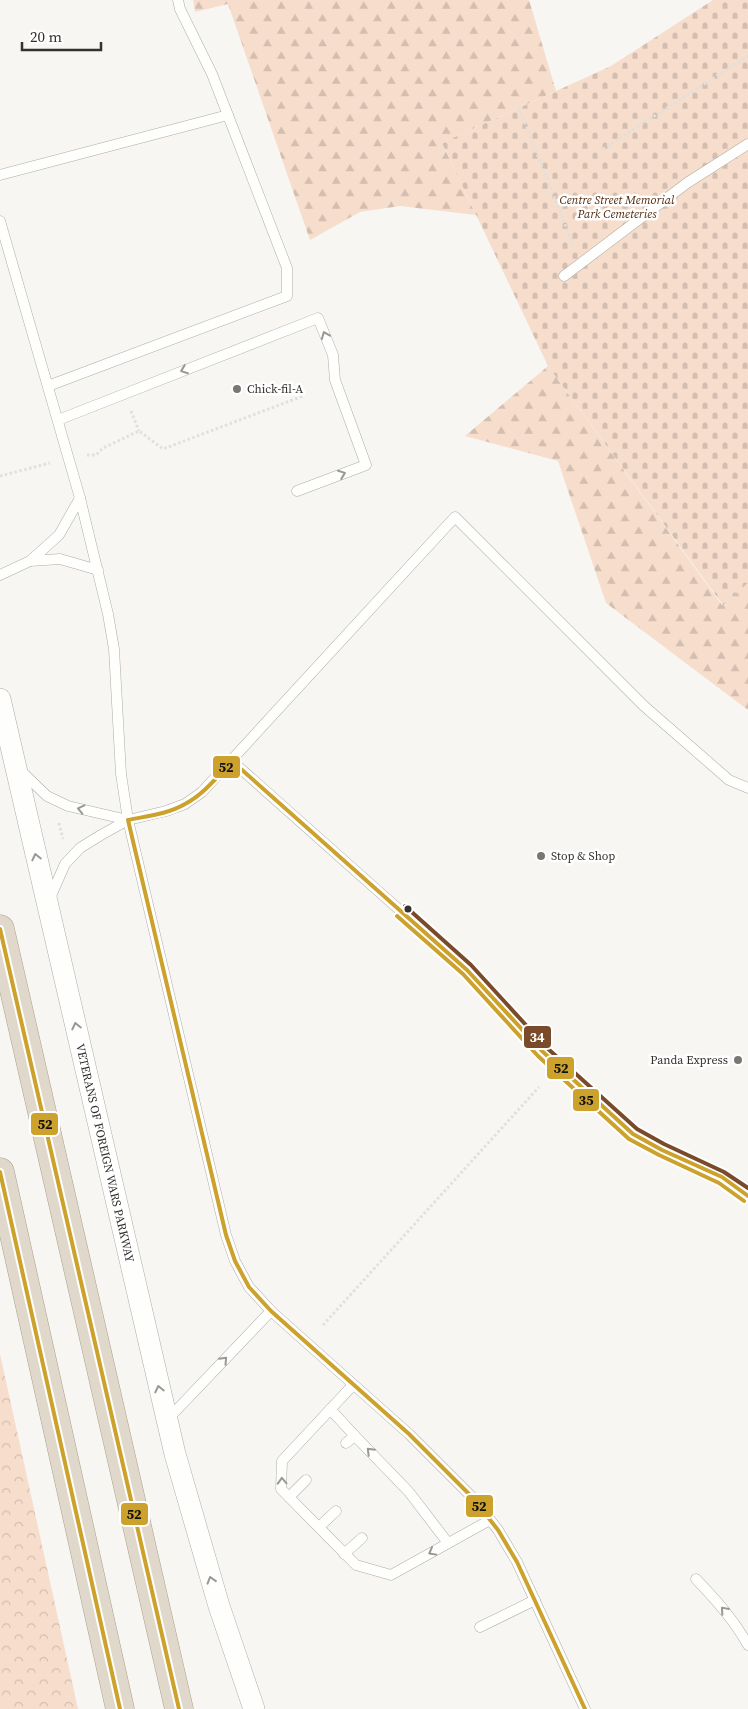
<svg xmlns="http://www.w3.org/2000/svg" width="748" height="1709" viewBox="0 0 748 1709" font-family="'Source Serif 4',serif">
  <defs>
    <pattern id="forest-firs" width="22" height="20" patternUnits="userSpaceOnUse" patternTransform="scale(1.25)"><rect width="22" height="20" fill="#f7ddcc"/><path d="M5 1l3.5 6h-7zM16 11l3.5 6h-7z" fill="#d4beb0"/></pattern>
    <pattern id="cemetery-stones" width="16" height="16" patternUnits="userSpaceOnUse" patternTransform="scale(1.25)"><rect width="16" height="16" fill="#f7ddcc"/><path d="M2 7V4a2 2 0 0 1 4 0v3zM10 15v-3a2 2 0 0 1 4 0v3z" fill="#d4beb0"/></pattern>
    <pattern id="park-crowns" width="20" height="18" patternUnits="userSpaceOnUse" patternTransform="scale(1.25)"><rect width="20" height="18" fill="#f7ddcc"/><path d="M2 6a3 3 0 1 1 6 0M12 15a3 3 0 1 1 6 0" fill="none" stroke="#d4beb0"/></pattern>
  </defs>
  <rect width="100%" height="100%" fill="#f7f6f2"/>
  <g fill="url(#forest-firs)">
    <path d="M 193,0 L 529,0 L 556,91 L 442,143 L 476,215 L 400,206 L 360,212 L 310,240 L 228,4 L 195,12 Z"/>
    <path d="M 548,366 L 722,605 L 748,583 L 748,710 L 606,603 L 558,461 L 465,436 Z"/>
  </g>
  <path fill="url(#cemetery-stones)" d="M 713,0 L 748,0 L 748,583 L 723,605 L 548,366 L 442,143 L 611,66 Z"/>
  <path fill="url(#park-crowns)" d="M 0,1354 L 78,1709 L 0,1709 Z"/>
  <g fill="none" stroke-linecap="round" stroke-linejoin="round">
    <defs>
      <g id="service">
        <path d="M 0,175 L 228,115"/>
        <path d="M 0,221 L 80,498 L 108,614 L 114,649 L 121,774 L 128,820 L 226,1235 L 235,1261 L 249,1287 L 271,1311 L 409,1434 L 473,1498 L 498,1530 L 517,1562 L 585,1709"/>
        <path d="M 564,276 L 687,183 L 748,144"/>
        <path d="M 48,386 L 287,296 L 287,268 L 212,74 L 180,9 L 178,0"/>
        <path d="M 58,420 L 318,318 L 333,355 L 335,380 L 366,465 L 297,491"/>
        <path d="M 30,561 L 60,559 L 98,570"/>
        <path d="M 0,575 L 30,561 L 59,535 L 80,498"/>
        <path d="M 232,761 L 467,970 L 542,1051 L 633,1134 C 669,1158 716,1167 748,1196"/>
        <path d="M 21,771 L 47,796 L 68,806 L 128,820"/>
        <path d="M 50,898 L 65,864 L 80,848 L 101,835 L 128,820 L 166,811 L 185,804 L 202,792 L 455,517 L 644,706 L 729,780 L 748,788"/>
        <path d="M 353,1385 L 282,1461 L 281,1489 L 356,1565 L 391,1575 L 490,1520"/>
        <path d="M 330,1409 L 355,1436 L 346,1443"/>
        <path d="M 167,1420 L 271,1311"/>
        <path d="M 355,1436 L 409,1492 L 448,1543"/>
        <path d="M 289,1497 L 306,1480"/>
        <path d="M 319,1527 L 336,1511"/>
        <path d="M 344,1554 L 362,1538"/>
        <path d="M 696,1579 C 716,1600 734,1620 748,1645"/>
        <path d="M 480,1627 L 535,1600"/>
      </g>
      <path id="minor" d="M 0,699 L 175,1454 L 219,1606 L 254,1709"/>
      <g id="trunk">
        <path d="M 0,929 L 179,1709"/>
        <path d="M 0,1172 L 120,1709"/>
      </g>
    </defs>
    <use href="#service" stroke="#adaca9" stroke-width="11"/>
    <use href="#minor" stroke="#adaca9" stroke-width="22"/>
    <use href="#trunk" stroke="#aba18e" stroke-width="29"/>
    <g stroke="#e0e0de" stroke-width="3" stroke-dasharray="2.5 2.5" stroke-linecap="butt">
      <path d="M 519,108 L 574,247"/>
      <path d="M 603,149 L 748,56"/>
      <path d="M 131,411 L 139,431"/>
      <path d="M 87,455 L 96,455 L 103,448 L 139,431 L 163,449 L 303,396"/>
      <path d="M 0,476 L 50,463"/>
      <path d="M 59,823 L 63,839"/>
      <path d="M 323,1325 L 539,1087"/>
    </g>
    <use href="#service" stroke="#fefefd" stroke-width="10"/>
    <use href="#minor" stroke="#fefefd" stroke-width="21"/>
    <use href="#trunk" stroke="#e0d8ca" stroke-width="28"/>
    <defs>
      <g id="bus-1">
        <path d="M 0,929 L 179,1709"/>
        <path d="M 0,1172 L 120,1709"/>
        <path d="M 585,1709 L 517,1562 L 498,1530 L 473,1498 L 409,1434 L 271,1311 L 249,1287 L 235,1261 L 226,1235 L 128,820 C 147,816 168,814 185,804 C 204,794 218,776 232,761 L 467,970 L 542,1051 L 633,1134 L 662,1150 L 722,1177 L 748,1196"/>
      </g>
      <path id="bus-2" d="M 397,916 L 463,974 L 538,1056 L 629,1139 L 659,1155 L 719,1183 L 744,1201"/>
      <path id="bus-3" d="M 405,906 L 471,965 L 546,1047 L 637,1129 L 664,1144 L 724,1172 L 748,1188"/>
    </defs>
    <use href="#bus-1" stroke="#fff" stroke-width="8"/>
    <use href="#bus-2" stroke="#fff" stroke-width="8"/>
    <use href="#bus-3" stroke="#fff" stroke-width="8"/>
    <use href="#bus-1" stroke="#cca22d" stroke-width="4"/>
    <use href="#bus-2" stroke="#cca22d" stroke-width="4"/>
    <use href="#bus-3" stroke="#7a4b2a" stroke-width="4"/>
  </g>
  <defs><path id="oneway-chevron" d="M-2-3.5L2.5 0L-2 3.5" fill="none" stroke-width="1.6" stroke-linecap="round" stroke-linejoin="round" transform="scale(1.25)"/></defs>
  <g stroke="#989896">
    <use href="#oneway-chevron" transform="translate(325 335) rotate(-112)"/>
    <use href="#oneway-chevron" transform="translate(184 370) rotate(159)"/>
    <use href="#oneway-chevron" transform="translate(342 474) rotate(-21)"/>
    <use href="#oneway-chevron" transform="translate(81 809) rotate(-167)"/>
    <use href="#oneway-chevron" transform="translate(36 857) rotate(-103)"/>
    <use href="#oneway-chevron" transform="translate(76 1026) rotate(-103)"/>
    <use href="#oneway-chevron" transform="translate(224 1360) rotate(-47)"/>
    <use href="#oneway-chevron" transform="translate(159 1389) rotate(-103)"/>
    <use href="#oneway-chevron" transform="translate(370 1451) rotate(-135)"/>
    <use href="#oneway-chevron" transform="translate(282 1481) rotate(-92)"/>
    <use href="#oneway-chevron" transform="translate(432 1552) rotate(151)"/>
    <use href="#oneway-chevron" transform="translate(211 1580) rotate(-107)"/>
    <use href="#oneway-chevron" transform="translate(724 1610) rotate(-131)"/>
  </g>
  <g fill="#787773" stroke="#fff" stroke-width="2">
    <circle cx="237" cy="389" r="5"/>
    <circle cx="541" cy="856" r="5"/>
    <circle cx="738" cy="1060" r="5"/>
  </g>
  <circle fill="#33322f" stroke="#fff" stroke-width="2" cx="408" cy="909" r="4.5"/>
  <g text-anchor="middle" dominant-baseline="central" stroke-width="5" stroke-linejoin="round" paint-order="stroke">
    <g font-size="12" font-style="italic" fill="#522a0e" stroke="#fff">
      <text x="617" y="200">Centre Street Memorial<tspan x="617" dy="14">Park Cemeteries</tspan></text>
    </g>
    <g font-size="12" fill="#33322f" stroke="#fff" text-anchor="start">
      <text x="247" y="389">Chick-fil-A</text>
      <text x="551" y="856">Stop &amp; Shop</text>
      <text x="728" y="1060" text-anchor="end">Panda Express</text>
    </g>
    <g font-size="12" fill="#33322f" stroke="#fff">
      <text transform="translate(105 1153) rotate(77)">VETERANS OF FOREIGN WARS PARKWAY</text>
    </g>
  </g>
  <g stroke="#fff" stroke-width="2">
    <rect x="212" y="755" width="29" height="24" rx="5" fill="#cca22d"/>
    <rect x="523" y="1025" width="29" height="24" rx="5" fill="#7a4b2a"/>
    <rect x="546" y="1056" width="29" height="24" rx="5" fill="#cca22d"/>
    <rect x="572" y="1088" width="28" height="24" rx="5" fill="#cca22d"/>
    <rect x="30" y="1112" width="29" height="24" rx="5" fill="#cca22d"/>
    <rect x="465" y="1494" width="29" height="24" rx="5" fill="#cca22d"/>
    <rect x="120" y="1502" width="29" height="24" rx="5" fill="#cca22d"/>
  </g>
  <g font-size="14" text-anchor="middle" font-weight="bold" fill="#fff">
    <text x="537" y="1042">34</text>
  </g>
  <g font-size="14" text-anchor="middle" font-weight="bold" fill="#111">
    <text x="226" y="772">52</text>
    <text x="561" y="1073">52</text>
    <text x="586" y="1105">35</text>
    <text x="45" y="1129">52</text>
    <text x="479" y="1511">52</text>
    <text x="134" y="1519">52</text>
  </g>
  <path d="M22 42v8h79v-8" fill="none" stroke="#33322f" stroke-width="2.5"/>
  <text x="30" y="42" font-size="15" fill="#33322f" stroke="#ffffff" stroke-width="4" paint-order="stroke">20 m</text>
</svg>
